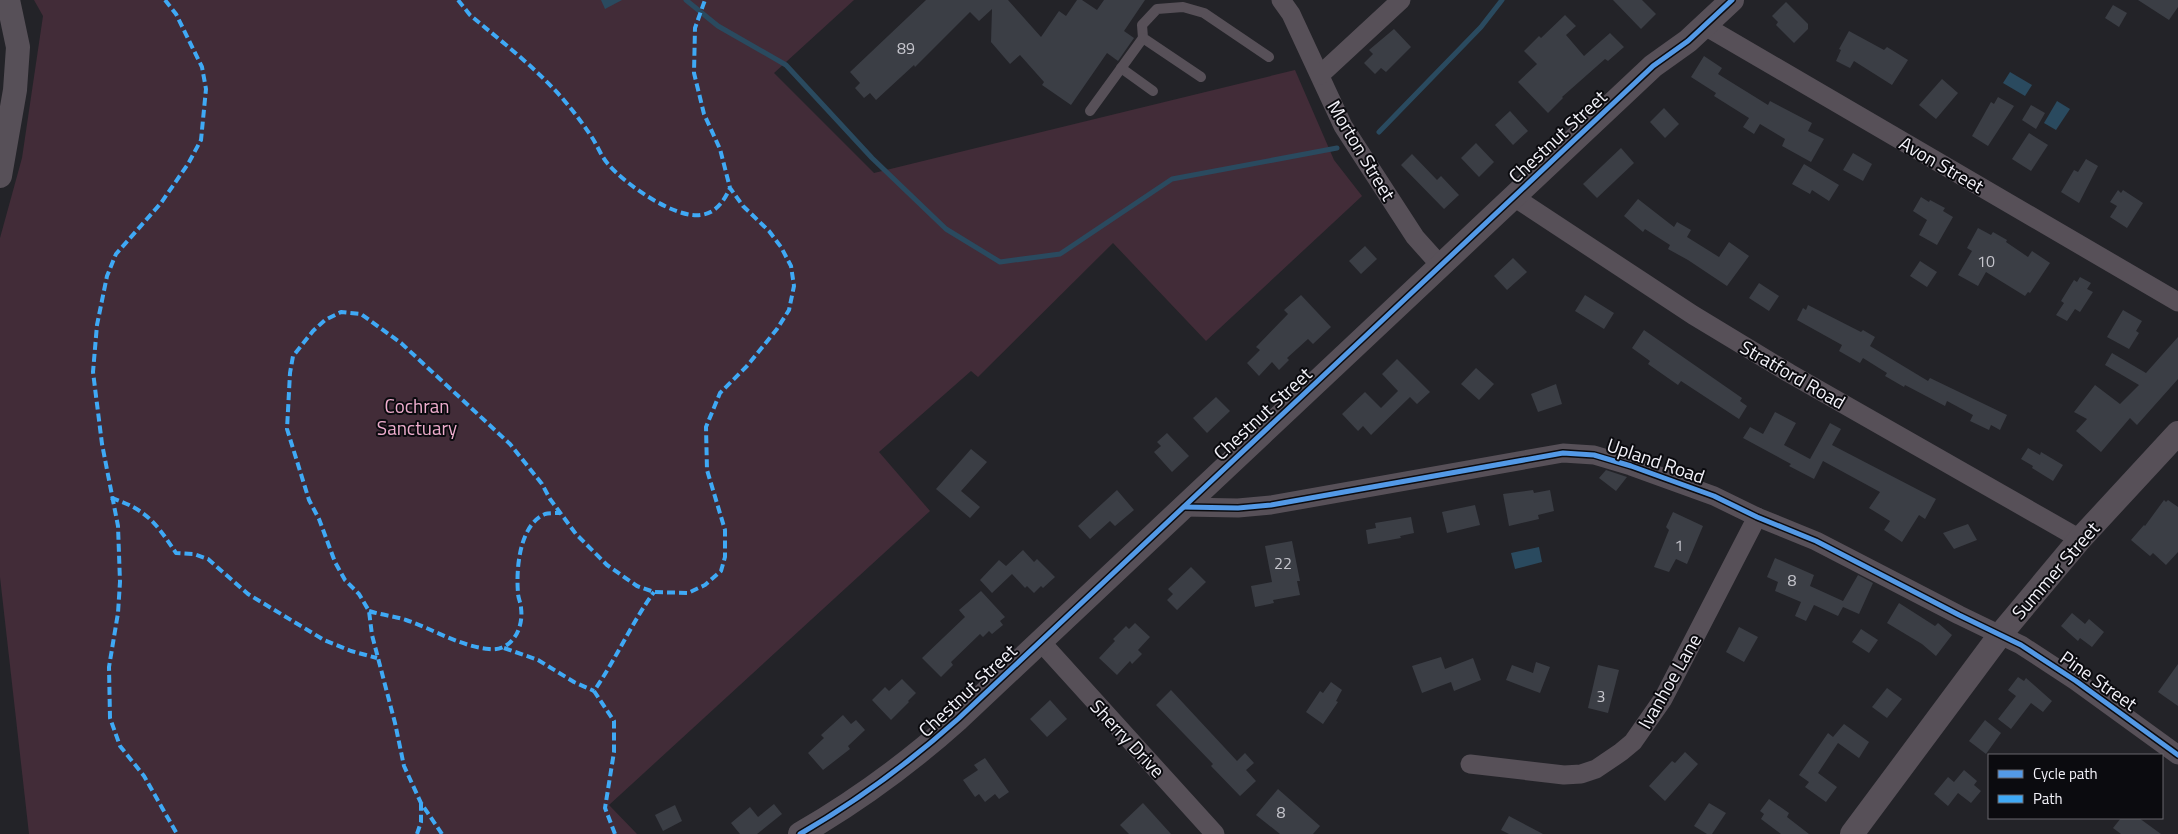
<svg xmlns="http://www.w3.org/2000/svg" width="2178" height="834" viewBox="0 0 2178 834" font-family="'Titillium Web',sans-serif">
  <rect width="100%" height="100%" fill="#232328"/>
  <path fill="#422c38" d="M 34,0 L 854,0 L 774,73 L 874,173 L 1295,70 L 1334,160 L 1362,196 L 1206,341 L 1113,243 L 978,377 L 971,371 L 879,452 L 930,511 L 609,805 L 637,834 L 29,834 L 0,577 L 0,238 L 22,158 L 43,16 Z"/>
  <g fill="#2a4a5f">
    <path d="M 601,0 L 622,0 L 605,9 Z"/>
    <path d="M 2010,72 L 2032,85 L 2025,96 L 2003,83 Z"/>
    <path d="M 2057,101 L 2070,109 L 2056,130 L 2044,123 Z"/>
    <path d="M 1539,547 L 1542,562 L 1515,569 L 1511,553 Z"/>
  </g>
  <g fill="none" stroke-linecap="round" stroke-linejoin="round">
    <g stroke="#2a4a5f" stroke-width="5">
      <path d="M 686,0 L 718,26 L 786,65 L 872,158 L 946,229 L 1000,262 L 1060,254 L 1172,179 L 1337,148"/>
      <path d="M 1379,132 L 1481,27 L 1502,0"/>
    </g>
  </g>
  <g fill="#3b3e45">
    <path d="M 926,0 L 1008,0 L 1041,37 L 1059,11 L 1066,16 L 1077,0 L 1082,0 L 1097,10 L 1104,0 L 1145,0 L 1124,31 L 1134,38 L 1118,61 L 1107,53 L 1071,105 L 1042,85 L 1044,82 L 1020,55 L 1010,64 L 991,42 L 992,9 L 979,21 L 970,12 L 915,67 L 914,65 L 876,100 L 870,93 L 864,98 L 855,88 L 860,83 L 850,72 Z"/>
    <path d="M 1613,0 L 1642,0 L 1656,14 L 1641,29 Z"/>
    <path d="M 2138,0 L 2178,0 L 2178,7 L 2169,20 Z"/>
    <path d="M 1786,2 L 1808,24 L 1808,29 L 1794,43 L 1776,25 L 1778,22 L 1772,16 Z"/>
    <path d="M 2113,5 L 2127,13 L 2119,27 L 2105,18 Z"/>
    <path d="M 1565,15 L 1576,26 L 1566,35 L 1584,56 L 1610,33 L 1624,47 L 1608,61 L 1605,59 L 1562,97 L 1563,98 L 1548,113 L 1518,82 L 1537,64 L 1524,51 L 1539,36 L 1541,38 Z"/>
    <path d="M 1394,29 L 1411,47 L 1386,72 L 1381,68 L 1375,74 L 1364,63 L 1373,54 L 1369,50 Z"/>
    <path d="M 1849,31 L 1884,50 L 1887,47 L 1908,60 L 1892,85 L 1854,61 L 1850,68 L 1836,61 L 1841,50 L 1839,49 Z"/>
    <path d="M 1704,56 L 1722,68 L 1718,74 L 1768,105 L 1770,101 L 1812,123 L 1808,131 L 1824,139 L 1811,162 L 1782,146 L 1785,139 L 1760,124 L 1754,134 L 1743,127 L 1749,118 L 1714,96 L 1716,93 L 1691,77 Z"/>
    <path d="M 1942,79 L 1958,93 L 1936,119 L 1919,105 Z"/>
    <path d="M 1998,97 L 2014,106 L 1988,146 L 1972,136 L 1991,102 L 1994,104 Z"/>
    <path d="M 2031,105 L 2045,113 L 2036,129 L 2022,120 Z"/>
    <path d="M 1664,108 L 1679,124 L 1665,138 L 1650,122 Z"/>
    <path d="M 1510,111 L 1528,131 L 1513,145 L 1495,125 Z"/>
    <path d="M 2029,133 L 2048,145 L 2031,171 L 2012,159 Z"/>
    <path d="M 1476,143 L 1494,162 L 1479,177 L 1461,158 Z"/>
    <path d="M 1621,148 L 1634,163 L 1597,198 L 1583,184 Z"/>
    <path d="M 1853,153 L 1872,164 L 1863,181 L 1843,170 Z"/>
    <path d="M 1412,154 L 1437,180 L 1441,176 L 1459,195 L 1444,209 L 1401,165 Z"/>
    <path d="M 2086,159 L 2098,166 L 2079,203 L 2061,192 L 2074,170 L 2078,172 Z"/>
    <path d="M 1804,164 L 1839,185 L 1829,201 L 1812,190 L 1810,194 L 1792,184 Z"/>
    <path d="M 2118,190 L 2121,193 L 2123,190 L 2143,203 L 2127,228 L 2110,217 L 2117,206 L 2110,202 Z"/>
    <path d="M 1921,197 L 1929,202 L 1930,200 L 1945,208 L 1943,211 L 1953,217 L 1937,245 L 1919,235 L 1927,220 L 1913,211 Z"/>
    <path d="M 1638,199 L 1674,227 L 1677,222 L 1691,230 L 1687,237 L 1719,257 L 1729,242 L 1749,256 L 1727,286 L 1688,260 L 1668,249 L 1670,245 L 1645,229 L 1643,232 L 1624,216 Z"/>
    <path d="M 1978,228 L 1991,235 L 1993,232 L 2007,240 L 2006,242 L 2028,257 L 2032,251 L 2050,263 L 2030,293 L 2028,292 L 2025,296 L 1986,272 L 1978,286 L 1958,275 L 1972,251 L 1967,248 Z"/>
    <path d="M 1365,246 L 1377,259 L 1361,274 L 1349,261 Z"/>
    <path d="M 1513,258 L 1527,272 L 1507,290 L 1494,276 Z"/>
    <path d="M 1920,261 L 1937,272 L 1927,287 L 1910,276 Z"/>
    <path d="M 2080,277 L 2091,283 L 2087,289 L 2093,292 L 2080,312 L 2075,309 L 2067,321 L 2056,315 L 2064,303 L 2061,301 L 2074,280 L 2077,282 Z"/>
    <path d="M 1759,283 L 1779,296 L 1769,311 L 1749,298 Z"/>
    <path d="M 1301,295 L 1331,327 L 1313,344 L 1308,339 L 1287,358 L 1289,360 L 1279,370 L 1272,362 L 1259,376 L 1247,363 L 1260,350 L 1256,347 L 1288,314 L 1284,310 Z"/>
    <path d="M 1585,295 L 1614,313 L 1604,329 L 1575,311 Z"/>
    <path d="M 1808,305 L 1861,332 L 1863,330 L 1875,337 L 1870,346 L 1928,381 L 1930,378 L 2007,415 L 2000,430 L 1991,425 L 1989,430 L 1970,421 L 1973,415 L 1947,401 L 1945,406 L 1905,385 L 1904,387 L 1885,376 L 1887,373 L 1863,358 L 1860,363 L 1839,351 L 1842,345 L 1797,320 L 1803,308 L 1806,310 Z"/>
    <path d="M 2123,310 L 2142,321 L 2136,331 L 2139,333 L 2129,349 L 2107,337 Z"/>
    <path d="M 1644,330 L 1742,398 L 1740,401 L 1747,406 L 1739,419 L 1681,381 L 1678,385 L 1648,364 L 1650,361 L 1632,348 Z"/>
    <path d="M 2178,337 L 2178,379 L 2137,425 L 2130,418 L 2101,452 L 2076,431 L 2087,419 L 2074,412 L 2095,385 L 2120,404 L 2139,385 L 2105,365 L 2112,353 L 2146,373 Z"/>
    <path d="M 1397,359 L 1430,392 L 1417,404 L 1410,397 L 1371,435 L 1363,426 L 1358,431 L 1342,414 L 1365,392 L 1381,408 L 1398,391 L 1382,374 Z"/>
    <path d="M 1476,368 L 1494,384 L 1479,400 L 1461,384 Z"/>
    <path d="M 1556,384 L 1562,404 L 1538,412 L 1531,394 Z"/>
    <path d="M 1216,397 L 1230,411 L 1207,433 L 1193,418 Z"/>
    <path d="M 1775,412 L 1796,423 L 1784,445 L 1810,459 L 1830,423 L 1841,429 L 1832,445 L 1936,499 L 1925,519 L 1919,515 L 1902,542 L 1884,530 L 1890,521 L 1869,508 L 1880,492 L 1823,461 L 1814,479 L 1789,466 L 1791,464 L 1743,438 L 1750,427 L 1763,434 Z"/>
    <path d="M 1167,433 L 1189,456 L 1172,472 L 1154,452 L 1161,446 L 1157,442 Z"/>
    <path d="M 2028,448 L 2040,455 L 2041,452 L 2063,465 L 2053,481 L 2032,468 L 2033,466 L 2021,459 Z"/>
    <path d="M 971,449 L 987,462 L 961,491 L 980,507 L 970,518 L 936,489 Z"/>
    <path d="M 1606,470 L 1627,477 L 1616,491 L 1599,478 Z"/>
    <path d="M 1117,490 L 1134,510 L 1115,526 L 1110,521 L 1090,539 L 1078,526 Z"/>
    <path d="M 1533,490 L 1534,493 L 1550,490 L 1554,511 L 1538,515 L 1539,519 L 1509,526 L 1503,494 Z"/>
    <path d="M 2164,500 L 2166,502 L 2168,500 L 2178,507 L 2178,552 L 2166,565 L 2153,553 L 2150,556 L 2131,540 L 2144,525 L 2145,526 Z"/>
    <path d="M 1475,505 L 1480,525 L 1447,533 L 1442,512 Z"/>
    <path d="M 1673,512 L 1703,526 L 1687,564 L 1676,559 L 1669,572 L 1654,567 L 1669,530 L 1666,527 Z"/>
    <path d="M 1411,517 L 1414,533 L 1400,536 L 1401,538 L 1368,544 L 1366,530 L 1376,528 L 1375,523 Z"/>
    <path d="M 1968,524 L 1977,540 L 1954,549 L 1943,533 Z"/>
    <path d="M 1292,541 L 1300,581 L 1297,581 L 1300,595 L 1273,600 L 1274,603 L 1255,607 L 1251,586 L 1272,582 L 1265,546 Z"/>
    <path d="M 1023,550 L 1034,562 L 1037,559 L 1055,577 L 1043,588 L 1041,586 L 1034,593 L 1027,586 L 1025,588 L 1012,574 L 992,593 L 980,580 L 999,560 L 1006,566 Z"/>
    <path d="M 1775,558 L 1814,575 L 1810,586 L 1843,601 L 1858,575 L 1873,583 L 1859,614 L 1843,607 L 1838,616 L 1814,605 L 1806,621 L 1795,616 L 1801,602 L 1775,591 L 1778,582 L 1767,577 Z"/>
    <path d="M 1191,567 L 1206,582 L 1177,610 L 1167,600 L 1173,594 L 1168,589 Z"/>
    <path d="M 981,591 L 1005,617 L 1000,621 L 1003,625 L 992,634 L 989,631 L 983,637 L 980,634 L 951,662 L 953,665 L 941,677 L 922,658 L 965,617 L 959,610 Z"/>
    <path d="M 1899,603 L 1935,626 L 1938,623 L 1952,635 L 1936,656 L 1922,644 L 1887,623 Z"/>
    <path d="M 2072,613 L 2085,624 L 2089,619 L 2104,632 L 2092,647 L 2080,638 L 2078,641 L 2061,626 Z"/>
    <path d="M 1135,623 L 1150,637 L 1138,650 L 1142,654 L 1132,664 L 1130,661 L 1117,675 L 1099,658 L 1115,641 L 1113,639 L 1126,626 L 1129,629 Z"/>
    <path d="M 1739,627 L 1758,637 L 1744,662 L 1726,652 Z"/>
    <path d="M 1861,629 L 1878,640 L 1869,653 L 1852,642 Z"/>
    <path d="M 1441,657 L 1445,669 L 1473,658 L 1481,680 L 1454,691 L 1451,682 L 1422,693 L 1412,666 Z"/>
    <path d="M 1536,662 L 1550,667 L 1540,693 L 1506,680 L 1512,665 L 1533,673 Z"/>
    <path d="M 2178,664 L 2178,706 L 2158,692 Z"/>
    <path d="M 1598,665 L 1619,670 L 1608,713 L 1588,708 Z"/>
    <path d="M 2018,677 L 2024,681 L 2026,678 L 2052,701 L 2043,712 L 2031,703 L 2011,729 L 1998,719 L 2016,696 L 2008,690 Z"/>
    <path d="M 902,679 L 916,693 L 908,701 L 909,702 L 891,720 L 872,700 L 885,687 L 889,691 Z"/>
    <path d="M 1331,682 L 1342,690 L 1336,701 L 1338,702 L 1323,724 L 1306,712 L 1320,691 L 1323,693 Z"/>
    <path d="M 1887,688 L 1902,699 L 1887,718 L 1872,707 Z"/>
    <path d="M 1171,690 L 1237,761 L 1245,753 L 1254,763 L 1246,770 L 1256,781 L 1240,796 L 1211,766 L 1213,764 L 1156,705 Z"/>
    <path d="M 1050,700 L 1067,719 L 1047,737 L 1030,719 Z"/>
    <path d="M 843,715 L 851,724 L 856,720 L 865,730 L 848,746 L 850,749 L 823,770 L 808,753 L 824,738 L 821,735 Z"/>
    <path d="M 1985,720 L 2001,733 L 1986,754 L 1969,741 Z"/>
    <path d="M 1844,724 L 1869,742 L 1859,758 L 1838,743 L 1818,773 L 1837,787 L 1826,802 L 1805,787 L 1809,782 L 1799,775 L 1828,733 L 1833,737 Z"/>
    <path d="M 1685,752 L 1698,764 L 1665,801 L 1649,786 L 1672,761 L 1675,763 Z"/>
    <path d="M 985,758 L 1009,792 L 999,799 L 995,794 L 985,802 L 979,794 L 975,797 L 963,780 L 978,770 L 974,765 Z"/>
    <path d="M 1964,770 L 1977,781 L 1974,785 L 1981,791 L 1971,803 L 1958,793 L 1948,806 L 1934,794 L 1948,777 L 1954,782 Z"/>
    <path d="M 1278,789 L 1320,826 L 1313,834 L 1280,834 L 1256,815 Z"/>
    <path d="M 1769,799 L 1789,813 L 1787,817 L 1809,834 L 1781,834 L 1761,819 L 1764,814 L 1760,811 Z"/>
    <path d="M 1143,803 L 1171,834 L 1129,834 L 1120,825 Z"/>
    <path d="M 1709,803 L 1726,813 L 1712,834 L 1707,834 L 1694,826 Z"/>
    <path d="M 774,804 L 782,814 L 757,834 L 740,834 L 731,823 L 750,807 L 758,817 Z"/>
    <path d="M 675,805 L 682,821 L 663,831 L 655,815 Z"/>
    <path d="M 1509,816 L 1543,834 L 1509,834 L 1501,830 Z"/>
    <path d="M 2121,818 L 2139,818 L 2161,834 L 2121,834 L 2113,828 Z"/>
  </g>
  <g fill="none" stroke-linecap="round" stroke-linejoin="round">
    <g stroke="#575058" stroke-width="10">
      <path d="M 1121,68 L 1153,91"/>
      <path d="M 1201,77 L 1143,38 L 1142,25 L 1157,9 L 1183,7 L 1204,13 L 1269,57"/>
      <path d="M 1090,111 L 1143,38"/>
    </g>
    <g stroke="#575058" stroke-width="19">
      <path d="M 1281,0 L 1291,14 L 1343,126 L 1415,237 L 1441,266"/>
      <path d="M 1705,26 L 2178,302"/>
      <path d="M 1320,75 L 1401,0"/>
      <path d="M 1514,197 L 1693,315 L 1789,373 L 2080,539"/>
      <path d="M 1184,507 L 1238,508 L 1271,505 L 1563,453 L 1594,455 L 1631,466 L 1714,496 L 1757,517 L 1816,541 L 1959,615 L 2021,645 L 2076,681 L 2178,755"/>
      <path d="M 1041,642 L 1215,834"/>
      <path d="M 1470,764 L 1564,775 L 1581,774 L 1596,769 L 1621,752 L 1633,742 L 1663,699 L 1757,517"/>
    </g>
    <g stroke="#575058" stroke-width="24">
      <path d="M 0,176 L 15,90 L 18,47 L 8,0"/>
      <path d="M 800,834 C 857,801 909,763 958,719 L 1653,66 L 1688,41 L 1732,0"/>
      <path d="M 1852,834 L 2000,635 L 2080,539 L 2178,433"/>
    </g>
    <g stroke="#3fa9f5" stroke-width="4" stroke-dasharray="8 4" stroke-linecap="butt">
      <path d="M 165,0 L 176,14 L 202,67 L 206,89 L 201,140 L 188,164 L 161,203 L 116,254 L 107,276 L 97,325 L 93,372 L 102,444 L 118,526 L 120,582 L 118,613 L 109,667 L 110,718 L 120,746 L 144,776 L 177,834"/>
      <path d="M 458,0 L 470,15 C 501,41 536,68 563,99 C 574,112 584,125 593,139 C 598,147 602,158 609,165 C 625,184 675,219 701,215 C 716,213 724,201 730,188"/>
      <path d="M 111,498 C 146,509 156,523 176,553 L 194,554 L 208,559 L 248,594 L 324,640 L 351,651 L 377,658"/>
      <path d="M 369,611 C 381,615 394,616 406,620 C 433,629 459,646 489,649 C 511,652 524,629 521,608 C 521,603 518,598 518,593 C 516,570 519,525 545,514 C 549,513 555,513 560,513"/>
      <path d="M 504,648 L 538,660 L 574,682 L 594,691"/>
      <path d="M 417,834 L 421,822 L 421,803"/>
      <path d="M 442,834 L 421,803 L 404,766 L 395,723 L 372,635 L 369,611 L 359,594 L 345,580 L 335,562 L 319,519 L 309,500 L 296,458 L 287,429 L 290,373 L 293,356 L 313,331 L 325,320 L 341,312 L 361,314 L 401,343 L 510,444 L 542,484 L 550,499 L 576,534 L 607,565 L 637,586 L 654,592 L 688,593 L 705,585 L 721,571 L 725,557 L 725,530 L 707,470 L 706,427 L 720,393 L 747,366 L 777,329 L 789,310 L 794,286 L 791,266 L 781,247 L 769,231 L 743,206 L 730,188 L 720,149 L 704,114 L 694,73 L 695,28 L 705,0"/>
      <path d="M 615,834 L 605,808 L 614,752 L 614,721 L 594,691 C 616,659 631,624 654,592"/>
    </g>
    <defs>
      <g id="cycleway">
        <path d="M 1184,507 L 1238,508 L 1271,505 L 1563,453 L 1594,455 L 1631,466 L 1714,496 L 1757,517 L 1816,541 L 1959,615 L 2021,645 L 2076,681 L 2178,755"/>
        <path d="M 800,834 C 857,801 909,763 958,719 L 1653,66 L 1688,41 L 1732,0"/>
      </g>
    </defs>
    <use href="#cycleway" stroke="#0b0b0f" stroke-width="8"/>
    <use href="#cycleway" stroke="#5399e6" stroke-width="5"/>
  </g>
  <g text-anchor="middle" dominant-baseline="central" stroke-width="4" stroke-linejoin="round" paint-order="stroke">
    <g font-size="16" fill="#c5c5cc">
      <text x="906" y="48">89</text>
      <text x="1986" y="261">10</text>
      <text x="1679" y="545">1</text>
      <text x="1283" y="563">22</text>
      <text x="1792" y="580">8</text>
      <text x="1601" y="696">3</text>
      <text x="1281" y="812">8</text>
    </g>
    <g font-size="19" fill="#f3f2f9" stroke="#0b0b0f">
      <text transform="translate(1557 136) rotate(-43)">Chestnut Street</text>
      <text transform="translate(1362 150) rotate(59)">Morton Street</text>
      <text transform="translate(1942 164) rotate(30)">Avon Street</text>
      <text transform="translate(1793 374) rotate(30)">Stratford Road</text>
      <text transform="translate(1262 413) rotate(-43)">Chestnut Street</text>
      <text transform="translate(1656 460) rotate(19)">Upland Road</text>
      <text transform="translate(2055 570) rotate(-49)">Summer Street</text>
      <text transform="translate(2099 680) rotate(35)">Pine Street</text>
      <text transform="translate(1669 681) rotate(-60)">Ivanhoe Lane</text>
      <text transform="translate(967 690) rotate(-43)">Chestnut Street</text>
      <text transform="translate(1128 738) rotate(47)">Sherry Drive</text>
    </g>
    <g font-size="19" fill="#eeadcd" stroke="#0b0b0f">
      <text x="417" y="405">Cochran<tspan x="417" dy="22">Sanctuary</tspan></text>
    </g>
  </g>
  <rect x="1988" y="754" width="175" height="65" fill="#0b0b0f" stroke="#68676d"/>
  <rect x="1998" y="770" width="25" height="8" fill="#5399e6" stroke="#68676d"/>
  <text x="2033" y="779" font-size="15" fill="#f3f2f9">Cycle path</text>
  <rect x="1998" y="795" width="25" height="8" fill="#3fa9f5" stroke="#68676d"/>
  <text x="2033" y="804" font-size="15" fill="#f3f2f9">Path</text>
</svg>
